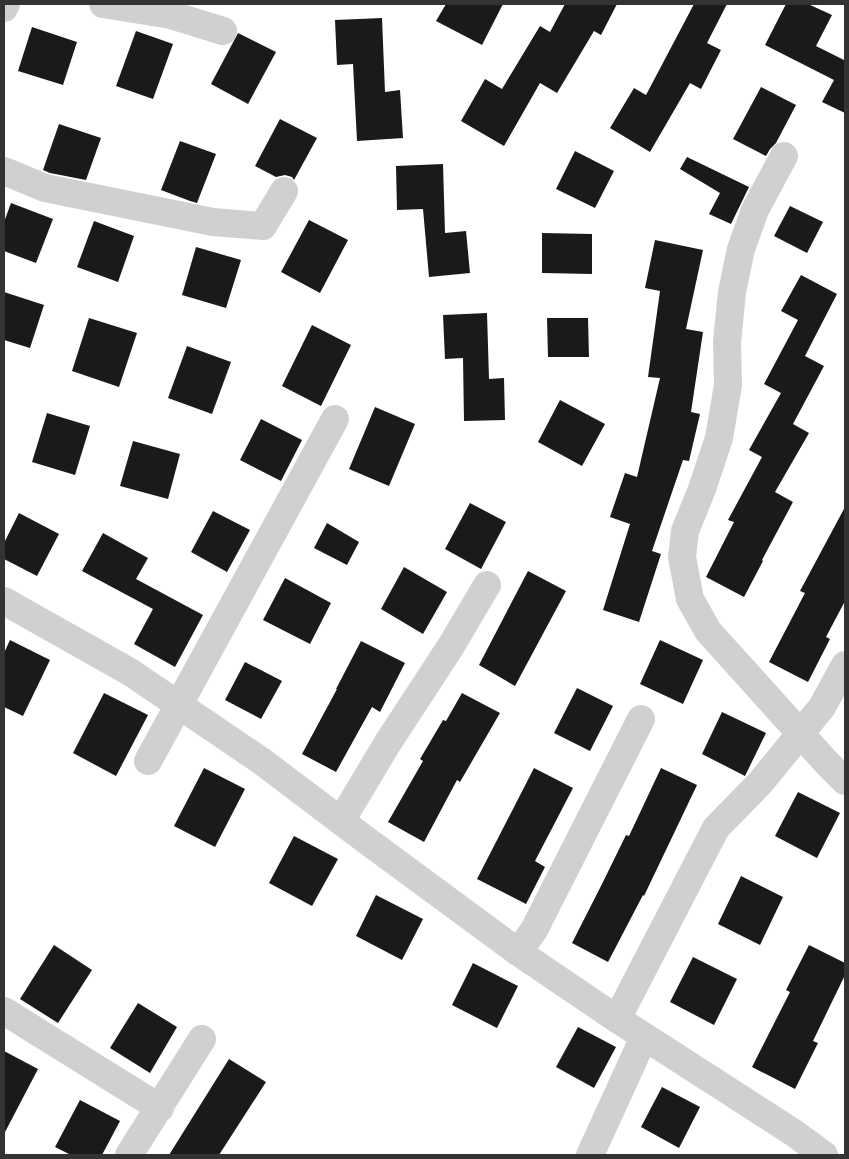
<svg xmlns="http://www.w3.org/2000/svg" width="849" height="1159" viewBox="0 0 849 1159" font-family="'PT Sans',sans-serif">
  <rect width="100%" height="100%" fill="#fff"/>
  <g fill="#1a1a1a">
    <path d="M 446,4 L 503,4 L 482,45 L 436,21 Z"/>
    <path d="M 565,4 L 617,4 L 601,35 L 594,31 L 557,93 L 540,83 L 504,146 L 461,121 L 485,79 L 502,89 L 540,26 L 550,32 Z"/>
    <path d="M 694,4 L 727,4 L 707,43 L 721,50 L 701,89 L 690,83 L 650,152 L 610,128 L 634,88 L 646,95 Z"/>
    <path d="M 786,4 L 808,4 L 832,15 L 816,46 L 844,60 L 845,57 L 845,113 L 822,102 L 834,80 L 765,45 Z"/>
    <path d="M 382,18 L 385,92 L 400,90 L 403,138 L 357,141 L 353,64 L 337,65 L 335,20 Z"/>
    <path d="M 32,27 L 77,42 L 63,85 L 18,71 Z"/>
    <path d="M 136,31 L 173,44 L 153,99 L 116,86 Z"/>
    <path d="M 238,33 L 276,52 L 248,104 L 211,84 Z"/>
    <path d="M 761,87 L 796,105 L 776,143 L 770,149 L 766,156 L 733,139 Z"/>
    <path d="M 280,119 L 317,138 L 294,180 L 292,177 L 285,175 L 276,177 L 255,166 Z"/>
    <path d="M 59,124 L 101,138 L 86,180 L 50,173 L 43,170 Z"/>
    <path d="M 180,141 L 216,154 L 197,203 L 190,201 L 161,190 Z"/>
    <path d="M 575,151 L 614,171 L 595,208 L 556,189 Z"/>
    <path d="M 687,157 L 749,187 L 731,224 L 709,214 L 720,193 L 680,169 Z"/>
    <path d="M 443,164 L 445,233 L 466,231 L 470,273 L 429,277 L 423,209 L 397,210 L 396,166 Z"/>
    <path d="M 11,203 L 53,219 L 36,263 L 4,251 L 4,222 Z"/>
    <path d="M 790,206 L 823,222 L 807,253 L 774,236 Z"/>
    <path d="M 309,220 L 348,240 L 320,293 L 281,272 Z"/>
    <path d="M 94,221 L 134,236 L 118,282 L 77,267 Z"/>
    <path d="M 542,233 L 592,234 L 592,274 L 542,273 Z"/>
    <path d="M 655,240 L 703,250 L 686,329 L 703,332 L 691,412 L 700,414 L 689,461 L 683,460 L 652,551 L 661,554 L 639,622 L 603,610 L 630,524 L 610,517 L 625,473 L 637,477 L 660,378 L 648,377 L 660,291 L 645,288 Z"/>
    <path d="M 196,247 L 241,260 L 226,308 L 182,295 Z"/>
    <path d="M 801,275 L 837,294 L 805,356 L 824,366 L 793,424 L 809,433 L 775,492 L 793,502 L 762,560 L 763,561 L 744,597 L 706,577 L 734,522 L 728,520 L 762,457 L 749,450 L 781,393 L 764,384 L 798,320 L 781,311 Z"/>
    <path d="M 4,292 L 44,305 L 30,348 L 4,340 Z"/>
    <path d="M 487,313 L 489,379 L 504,378 L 505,420 L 464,421 L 463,358 L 445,359 L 443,315 Z"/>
    <path d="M 89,318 L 137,333 L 119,387 L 72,371 Z"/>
    <path d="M 547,318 L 588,318 L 589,357 L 548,357 Z"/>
    <path d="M 312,325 L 351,345 L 321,406 L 282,386 Z"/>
    <path d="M 187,346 L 231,362 L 212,414 L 168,398 Z"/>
    <path d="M 560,400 L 605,424 L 582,466 L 538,442 Z"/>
    <path d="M 375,407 L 415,424 L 389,486 L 349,469 Z"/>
    <path d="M 47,413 L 90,426 L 75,475 L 32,462 Z"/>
    <path d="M 261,419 L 302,440 L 281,481 L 240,460 Z"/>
    <path d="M 133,441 L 180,454 L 168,499 L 120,486 Z"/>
    <path d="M 470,503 L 506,522 L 481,569 L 445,549 Z"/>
    <path d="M 845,507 L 845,601 L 826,637 L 830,639 L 808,682 L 769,662 L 805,593 L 800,591 Z"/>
    <path d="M 213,511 L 250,530 L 227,572 L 191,552 Z"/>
    <path d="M 19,513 L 59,534 L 37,576 L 4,559 L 4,543 Z"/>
    <path d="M 327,523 L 359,542 L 347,565 L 314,548 Z"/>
    <path d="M 103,533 L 148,558 L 136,579 L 203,615 L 175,667 L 134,644 L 153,609 L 82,571 Z"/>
    <path d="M 404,567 L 447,592 L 423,634 L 381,609 Z"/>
    <path d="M 528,571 L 566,591 L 515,686 L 479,665 Z"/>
    <path d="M 285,578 L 331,603 L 310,644 L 263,620 Z"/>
    <path d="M 10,640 L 50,660 L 23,716 L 4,707 L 4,653 Z"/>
    <path d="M 660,640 L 703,660 L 683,704 L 640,684 Z"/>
    <path d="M 361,641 L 405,663 L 380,712 L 372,707 L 336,772 L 302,754 L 337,689 L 336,689 Z"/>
    <path d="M 245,662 L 282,681 L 261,719 L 225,700 Z"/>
    <path d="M 577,688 L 613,706 L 590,751 L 554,733 Z"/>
    <path d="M 104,693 L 148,715 L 116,776 L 73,753 Z"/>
    <path d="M 462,693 L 500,713 L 460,782 L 457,780 L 424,842 L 388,822 L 423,761 L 420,759 L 443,720 L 446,721 Z"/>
    <path d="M 722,712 L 766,733 L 745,776 L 702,754 Z"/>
    <path d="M 204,768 L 245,789 L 215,847 L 174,826 Z"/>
    <path d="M 534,768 L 573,788 L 535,861 L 545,867 L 526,904 L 477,879 Z"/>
    <path d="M 661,768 L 697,785 L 644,896 L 643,895 L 608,962 L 572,943 L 602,884 L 626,835 L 629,836 Z"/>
    <path d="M 798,792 L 840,813 L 817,858 L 775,836 Z"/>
    <path d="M 294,836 L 338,859 L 312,906 L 269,883 Z"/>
    <path d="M 741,876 L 783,897 L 760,945 L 718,924 Z"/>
    <path d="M 376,895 L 423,919 L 402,960 L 356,936 Z"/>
    <path d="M 54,945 L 92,970 L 58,1023 L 20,999 Z"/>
    <path d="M 809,945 L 845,963 L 845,975 L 813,1041 L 818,1043 L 795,1089 L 752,1067 L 790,992 L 786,990 Z"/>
    <path d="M 693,957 L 737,979 L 714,1025 L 670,1002 Z"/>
    <path d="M 473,963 L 518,986 L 497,1028 L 452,1005 Z"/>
    <path d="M 138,1003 L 177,1027 L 150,1073 L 110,1048 Z"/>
    <path d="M 578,1027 L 616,1047 L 594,1088 L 556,1067 Z"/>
    <path d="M 4,1051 L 38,1069 L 4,1134 Z"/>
    <path d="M 229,1059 L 266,1082 L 219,1155 L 169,1155 Z"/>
    <path d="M 662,1087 L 700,1107 L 679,1148 L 641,1127 Z"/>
    <path d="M 80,1100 L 120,1121 L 102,1155 L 71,1155 L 55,1147 Z"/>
  </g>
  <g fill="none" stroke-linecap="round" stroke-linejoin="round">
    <g stroke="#d0d0d0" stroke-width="28">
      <path d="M 103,4 L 171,15 L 223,31"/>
      <path d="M 4,8 L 6,4"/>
      <path d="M 784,156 L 755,210 L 741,249 L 732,292 L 727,342 L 728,385 L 719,438 L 702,489 L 685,531 L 682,557 L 690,599 L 708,631 L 826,762 L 845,781"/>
      <path d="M 4,171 L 45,188 L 213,222 L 263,226 L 284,191"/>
      <path d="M 4,601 L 130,672 L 260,760 L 366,840 L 518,952 L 617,1019 L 794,1133 L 824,1155"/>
      <path d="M 148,761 L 335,419"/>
      <path d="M 341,821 L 387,744 L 451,646 L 487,585"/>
      <path d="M 518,952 L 534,930 L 641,719"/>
      <path d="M 4,1011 L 160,1108"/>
      <path d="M 617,1019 L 716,828 L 760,783 L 822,707 L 845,665"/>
      <path d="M 129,1155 L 202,1039"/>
      <path d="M 590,1155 L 644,1037"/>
    </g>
  </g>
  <rect width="849" height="1159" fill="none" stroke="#333333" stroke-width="10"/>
</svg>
